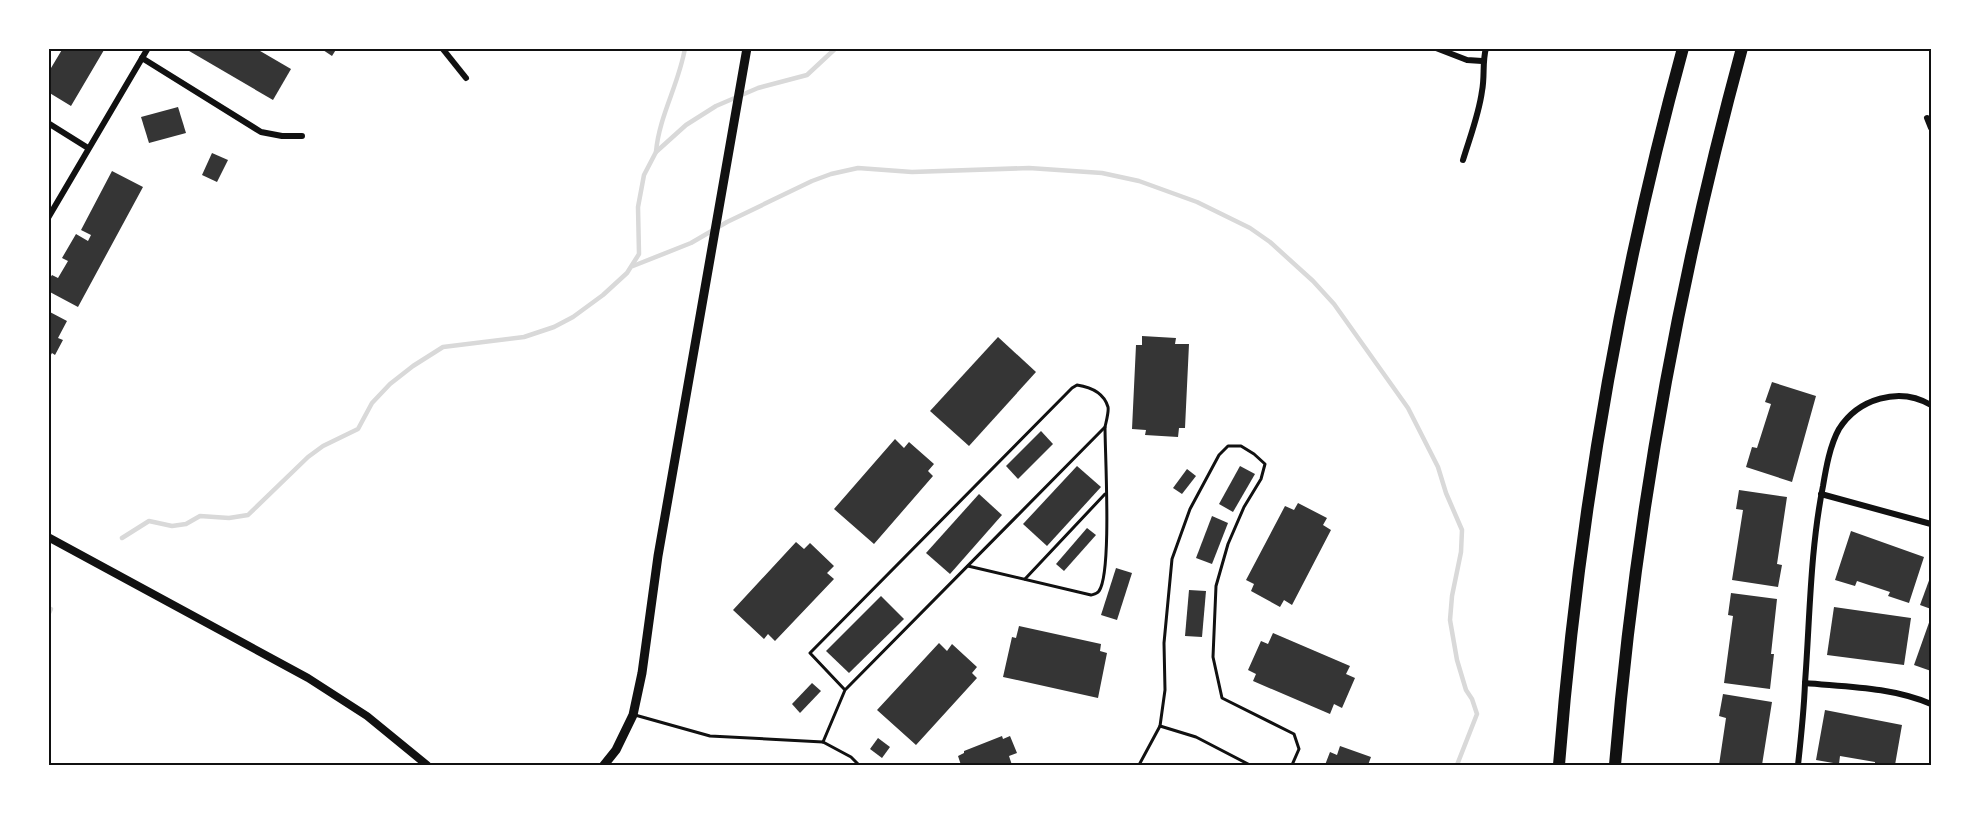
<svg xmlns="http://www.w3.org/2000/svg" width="1979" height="813" viewBox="0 0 1979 813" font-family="Lora,serif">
  <rect width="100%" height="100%" fill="#fff"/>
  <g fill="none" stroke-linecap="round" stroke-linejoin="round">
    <g stroke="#d9d9d9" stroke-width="4.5">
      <path d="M 656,152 C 659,116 679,84 685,48"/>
      <path d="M 633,266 L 691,243 L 727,222 L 812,181 L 831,174 L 858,168 L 912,172 L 1029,168 L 1102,173 L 1139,181 L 1197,202 L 1250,228 L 1270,242 L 1313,281 L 1334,304 L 1408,408 L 1438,467 L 1446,493 L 1462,530 L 1461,552 L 1452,596 L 1450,620 L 1457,660 L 1466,690 L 1472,699 L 1477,714 L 1457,765"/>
      <path d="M 122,538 L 149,521 L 172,526 L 186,524 L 200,516 L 229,518 L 248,515 L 308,457 L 323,446 L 358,429 L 372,403 L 390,384 L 413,366 L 443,347 L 524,337 L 554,327 L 573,317 L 603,295 L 627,273 L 639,254 L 638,207 L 644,175 L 656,152 L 686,125 L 716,106 L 758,88 L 807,75 L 836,48"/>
      <path d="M 48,615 L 51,609"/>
    </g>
  </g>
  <g fill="#353535">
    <path d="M 63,48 L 100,48 L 104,50 L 71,106 L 48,92 L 50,76 L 48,73 Z"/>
    <path d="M 184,48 L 255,48 L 291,69 L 273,100 Z"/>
    <path d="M 320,48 L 337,48 L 332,56 Z"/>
    <path d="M 178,107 L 186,133 L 149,143 L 141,117 Z"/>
    <path d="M 212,153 L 228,160 L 217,182 L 202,175 Z"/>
    <path d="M 112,171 L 143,187 L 78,307 L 48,291 L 48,281 L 52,275 L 58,278 L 68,261 L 62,258 L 76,234 L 88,241 L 91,235 L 81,230 Z"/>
    <path d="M 48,311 L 67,321 L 58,338 L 63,340 L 55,355 L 52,353 L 48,360 Z"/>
    <path d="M 1142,336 L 1176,338 L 1175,344 L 1189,344 L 1185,428 L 1179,428 L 1178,437 L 1145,435 L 1146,430 L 1132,429 L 1136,345 L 1142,345 Z"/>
    <path d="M 998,337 L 1036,372 L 969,446 L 930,411 Z"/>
    <path d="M 1772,382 L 1816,396 L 1792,482 L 1746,467 L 1752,447 L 1757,448 L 1771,404 L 1765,402 Z"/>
    <path d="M 1041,431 L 1053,444 L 1018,479 L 1006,466 Z"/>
    <path d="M 895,439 L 904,448 L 909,442 L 934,464 L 928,471 L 933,476 L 874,544 L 834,509 Z"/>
    <path d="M 1077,466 L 1101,487 L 1047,546 L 1023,524 Z"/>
    <path d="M 1240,466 L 1255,474 L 1233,512 L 1219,504 Z"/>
    <path d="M 1187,469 L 1196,476 L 1182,494 L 1173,488 Z"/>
    <path d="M 1739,490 L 1787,497 L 1777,564 L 1782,565 L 1778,587 L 1732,580 L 1743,510 L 1736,509 Z"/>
    <path d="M 979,494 L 1002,515 L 950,574 L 926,553 Z"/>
    <path d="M 1298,503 L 1327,518 L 1323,525 L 1331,530 L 1292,605 L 1284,600 L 1280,607 L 1251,591 L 1254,584 L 1246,580 L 1285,506 L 1294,510 Z"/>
    <path d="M 1212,516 L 1228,523 L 1212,564 L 1196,558 Z"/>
    <path d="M 1087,528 L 1096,535 L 1064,571 L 1056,564 Z"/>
    <path d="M 1851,531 L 1924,557 L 1909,603 L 1888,596 L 1890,592 L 1857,581 L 1855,586 L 1835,580 Z"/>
    <path d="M 796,542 L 804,549 L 810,543 L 834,566 L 827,573 L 834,579 L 775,641 L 768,634 L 764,639 L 733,610 Z"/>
    <path d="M 1116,568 L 1132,573 L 1117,620 L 1101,615 Z"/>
    <path d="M 1931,575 L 1931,609 L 1920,605 Z"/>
    <path d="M 1189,590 L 1206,591 L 1202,637 L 1185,636 Z"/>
    <path d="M 1731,593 L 1777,599 L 1771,654 L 1774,654 L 1770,689 L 1724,683 L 1733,616 L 1728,615 Z"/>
    <path d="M 881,596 L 904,619 L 849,673 L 826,651 Z"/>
    <path d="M 1834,607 L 1911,618 L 1904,665 L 1827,655 Z"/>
    <path d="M 1931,617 L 1931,671 L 1914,665 Z"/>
    <path d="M 1019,626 L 1101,644 L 1100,651 L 1107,653 L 1098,698 L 1003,677 L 1012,637 L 1016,638 Z"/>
    <path d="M 1273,633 L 1350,666 L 1346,674 L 1355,678 L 1342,708 L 1334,704 L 1330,714 L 1253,681 L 1256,674 L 1248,670 L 1261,641 L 1268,644 Z"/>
    <path d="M 939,643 L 947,651 L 952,644 L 977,667 L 972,673 L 977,678 L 916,745 L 877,710 Z"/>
    <path d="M 812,683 L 821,691 L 800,713 L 792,704 Z"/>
    <path d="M 1723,694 L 1772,702 L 1762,765 L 1719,765 L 1726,718 L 1719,716 Z"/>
    <path d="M 1825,710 L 1902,725 L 1895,765 L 1875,765 L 1875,762 L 1840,756 L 1839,764 L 1816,760 Z"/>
    <path d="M 1002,736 L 1003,739 L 1010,736 L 1017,753 L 1009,756 L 1012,765 L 961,765 L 958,756 L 964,753 L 964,751 Z"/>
    <path d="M 878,738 L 890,747 L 882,758 L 870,749 Z"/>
    <path d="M 1340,746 L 1371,757 L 1368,765 L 1325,765 L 1330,752 L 1337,755 Z"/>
  </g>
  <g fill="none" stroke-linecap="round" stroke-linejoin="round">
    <g stroke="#111" stroke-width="3">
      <path d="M 968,566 L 1091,595 C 1095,594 1097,594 1099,591 C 1112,573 1105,455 1105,427"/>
      <path d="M 1025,579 L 1105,494"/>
      <path d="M 635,715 L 710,736 L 823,742 L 851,757 L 859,765"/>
      <path d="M 1160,726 L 1196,737 L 1250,765"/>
      <path d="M 823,742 L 845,690 L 1105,427 C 1106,422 1109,412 1108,407 C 1104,393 1090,387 1077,385 L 1072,388 L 810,653 L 845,690"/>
      <path d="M 1139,765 L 1160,726 L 1165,690 L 1164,643 L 1172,559 L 1190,509 L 1219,455 L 1228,446 L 1241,446 L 1254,454 L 1265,464 L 1261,479 L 1244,507 L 1228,544 L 1216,586 L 1213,657 L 1222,698 L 1294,734 L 1299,749 L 1292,765"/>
    </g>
    <g stroke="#111" stroke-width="6">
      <path d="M 442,48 L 466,78"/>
      <path d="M 1436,48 L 1467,60 L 1482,61"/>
      <path d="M 142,58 L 261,132 L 282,136 L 302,136"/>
      <path d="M 1927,118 L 1931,128"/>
      <path d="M 48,123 L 88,148"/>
      <path d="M 1463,160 C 1470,137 1479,114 1482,91 C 1485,76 1482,63 1486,48"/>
      <path d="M 48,218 L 148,48"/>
      <path d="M 1821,494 L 1931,524"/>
      <path d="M 1805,683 C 1848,687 1891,687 1931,704"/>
      <path d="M 1798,765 C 1801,738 1804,710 1805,683 C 1810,617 1810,551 1823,486 C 1826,468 1830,445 1839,429 C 1858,399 1899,386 1931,405"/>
    </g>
    <path stroke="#111" stroke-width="8" d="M 48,537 L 308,678 L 367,716 L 427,765"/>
    <path stroke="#111" stroke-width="9" d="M 604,765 L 616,750 L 633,715 L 642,673 L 658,556 L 747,48"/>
    <g stroke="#111" stroke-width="12">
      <path d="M 1559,765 C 1578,523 1619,282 1683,48"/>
      <path d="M 1615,765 C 1635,522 1678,283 1742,48"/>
    </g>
  </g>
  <rect width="1979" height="813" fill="none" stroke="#ffffff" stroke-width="99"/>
  <rect x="50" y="50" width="1880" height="714" fill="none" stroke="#111" stroke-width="2"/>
</svg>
